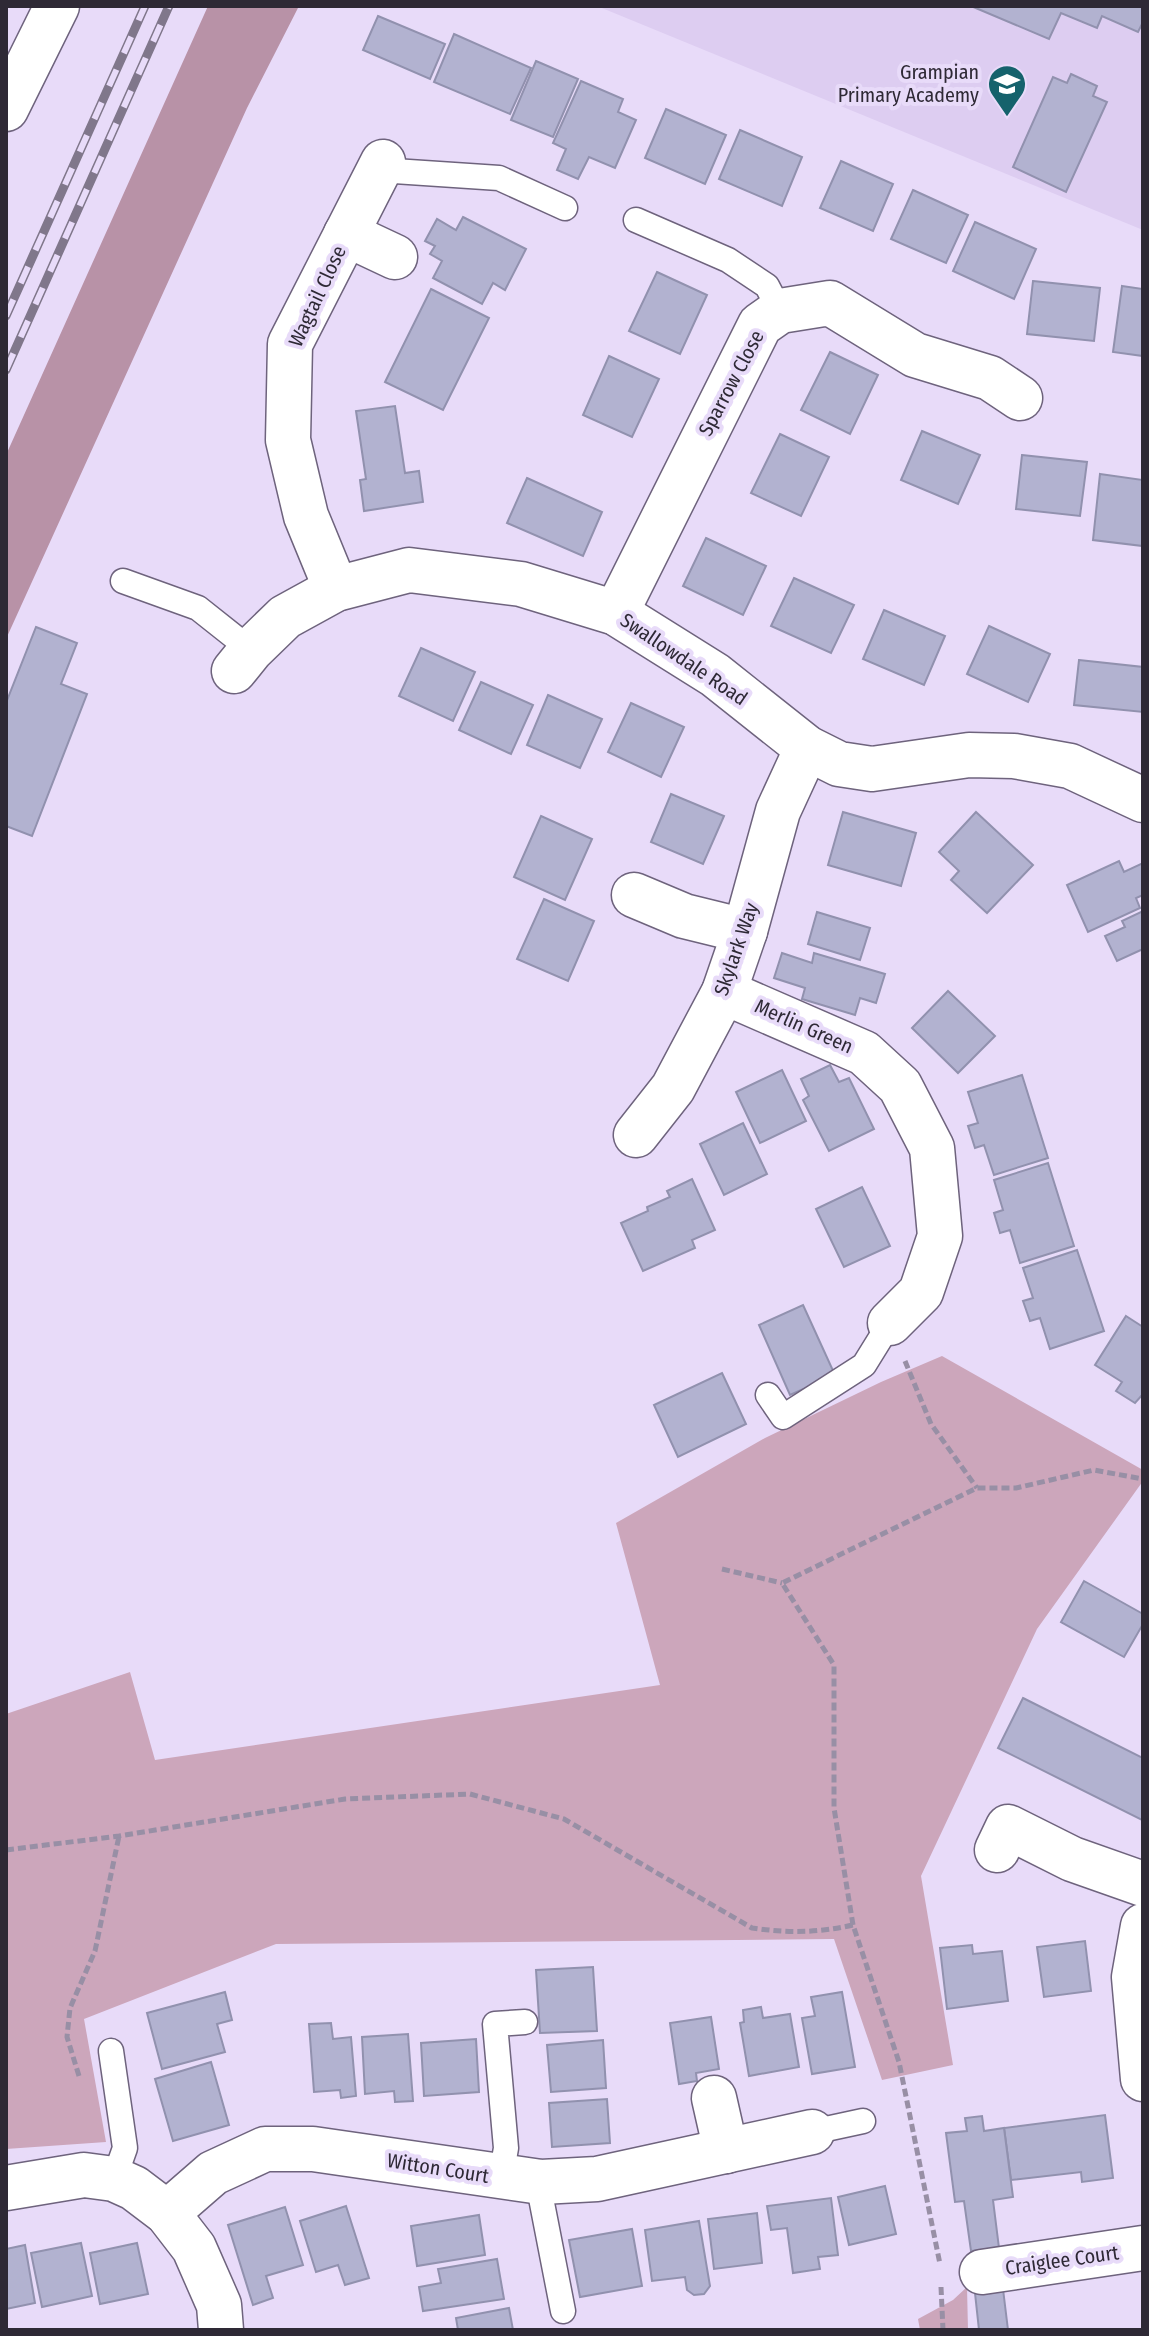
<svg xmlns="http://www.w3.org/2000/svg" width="1149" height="2336" viewBox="0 0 1149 2336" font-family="'Fira Sans Condensed',sans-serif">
  <rect width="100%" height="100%" fill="#e8dbf9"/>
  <path fill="#ddcdf1" d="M 597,6 L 1143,6 L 1143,230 Z"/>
  <g fill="#cca6bb">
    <path d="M 942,1356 L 1143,1470 L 1143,1481 L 1037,1629 L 921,1876 L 953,2065 L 882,2080 L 834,1939 L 276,1944 L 84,2019 L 106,2142 L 6,2149 L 6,1714 L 130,1672 L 155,1760 L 660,1685 L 616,1523 L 765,1438 L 881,1382 Z"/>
    <path d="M 967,2287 L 968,2330 L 920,2330 L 918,2319 L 953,2300 Z"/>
  </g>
  <path fill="#b892a7" d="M 208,6 L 299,6 L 247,108 L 6,639 L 6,455 Z"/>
  <g fill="#b2b2d0" stroke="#9191ae" stroke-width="2">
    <path d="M 971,6 L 1139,6 L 1143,8 L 1143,22 L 1138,32 L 1102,16 L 1097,28 L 1061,13 L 1049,39 Z"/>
    <path d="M 378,16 L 445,44 L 430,79 L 363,50 Z"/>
    <path d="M 454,34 L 531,68 L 510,114 L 434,82 Z"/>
    <path d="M 536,61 L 578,79 L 553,137 L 511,120 Z"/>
    <path d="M 1071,74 L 1097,86 L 1093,96 L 1107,102 L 1066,192 L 1013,167 L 1053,77 L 1067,83 Z"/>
    <path d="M 581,81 L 623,99 L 618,112 L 636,120 L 615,168 L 589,157 L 578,179 L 557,170 L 566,149 L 553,143 Z"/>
    <path d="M 666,109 L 726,135 L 705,184 L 645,158 Z"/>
    <path d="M 740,130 L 802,157 L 782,206 L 719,179 Z"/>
    <path d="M 841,161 L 893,184 L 873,231 L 820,208 Z"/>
    <path d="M 913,190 L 968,215 L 946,263 L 891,239 Z"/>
    <path d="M 463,217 L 526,249 L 505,290 L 493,283 L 482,304 L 433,278 L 442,261 L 430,254 L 435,246 L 425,241 L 437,219 L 456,230 Z"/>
    <path d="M 975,222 L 1036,249 L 1014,299 L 953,271 Z"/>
    <path d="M 657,272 L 707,295 L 680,354 L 629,331 Z"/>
    <path d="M 1033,281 L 1100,288 L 1094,341 L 1027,334 Z"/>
    <path d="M 1122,286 L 1143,289 L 1143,356 L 1113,352 Z"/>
    <path d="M 431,289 L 489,318 L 443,410 L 385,382 Z"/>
    <path d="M 830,352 L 878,375 L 850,434 L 801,410 Z"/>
    <path d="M 609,356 L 659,379 L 632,437 L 583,415 Z"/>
    <path d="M 395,406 L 405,473 L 419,471 L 423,502 L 364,511 L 360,480 L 366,479 L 356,411 Z"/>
    <path d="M 922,431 L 980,455 L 958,504 L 901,480 Z"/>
    <path d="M 780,434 L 829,457 L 801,516 L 751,493 Z"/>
    <path d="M 1022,455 L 1087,462 L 1080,516 L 1016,509 Z"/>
    <path d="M 1100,474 L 1143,480 L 1143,546 L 1093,540 Z"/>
    <path d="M 527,478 L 602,512 L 583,556 L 507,523 Z"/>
    <path d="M 706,538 L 766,566 L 743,615 L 683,586 Z"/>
    <path d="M 794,578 L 854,605 L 831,653 L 771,626 Z"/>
    <path d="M 884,610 L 945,636 L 924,685 L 863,659 Z"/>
    <path d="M 989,626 L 1050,654 L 1028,702 L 967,674 Z"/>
    <path d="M 36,627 L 77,643 L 61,684 L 87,694 L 32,836 L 6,826 L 6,703 Z"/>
    <path d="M 421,648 L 475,672 L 453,721 L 399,696 Z"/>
    <path d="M 1079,660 L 1143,667 L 1143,712 L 1074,705 Z"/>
    <path d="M 481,682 L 533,705 L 511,754 L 459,730 Z"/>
    <path d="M 548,695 L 602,719 L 580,768 L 527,745 Z"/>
    <path d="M 631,703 L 684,727 L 661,777 L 608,752 Z"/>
    <path d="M 671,794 L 724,816 L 703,864 L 651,842 Z"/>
    <path d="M 843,812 L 916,833 L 901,886 L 828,865 Z"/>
    <path d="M 976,812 L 1033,865 L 987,913 L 951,880 L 959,871 L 939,852 Z"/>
    <path d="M 541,816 L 592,839 L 565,900 L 514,877 Z"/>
    <path d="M 1119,861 L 1124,872 L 1143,863 L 1143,895 L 1136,898 L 1140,908 L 1088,932 L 1067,885 Z"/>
    <path d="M 544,899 L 594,921 L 568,981 L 517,959 Z"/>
    <path d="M 1143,911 L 1143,949 L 1117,961 L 1105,936 L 1125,927 L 1122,921 Z"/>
    <path d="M 817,912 L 870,928 L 860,960 L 808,944 Z"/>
    <path d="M 782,953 L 812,963 L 814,953 L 885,974 L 876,1003 L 860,998 L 855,1015 L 802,999 L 805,988 L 774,978 Z"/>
    <path d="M 948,991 L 995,1036 L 958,1073 L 912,1028 Z"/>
    <path d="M 830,1065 L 839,1082 L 849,1078 L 874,1129 L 829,1151 L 803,1100 L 809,1096 L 801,1079 Z"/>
    <path d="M 782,1070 L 806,1121 L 760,1143 L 736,1092 Z"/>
    <path d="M 1022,1075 L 1048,1158 L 994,1175 L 984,1145 L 975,1148 L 968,1126 L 978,1123 L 968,1092 Z"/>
    <path d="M 743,1123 L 767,1174 L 724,1195 L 700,1144 Z"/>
    <path d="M 1048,1163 L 1074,1246 L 1020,1263 L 1010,1230 L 1000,1233 L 994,1213 L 1003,1210 L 994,1180 Z"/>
    <path d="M 692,1179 L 715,1230 L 692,1240 L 695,1248 L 643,1271 L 621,1223 L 648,1211 L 647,1207 L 670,1197 L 667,1191 Z"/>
    <path d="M 862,1187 L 890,1246 L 844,1267 L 816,1209 Z"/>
    <path d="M 1077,1250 L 1104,1331 L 1050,1349 L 1040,1318 L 1030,1321 L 1023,1301 L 1033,1298 L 1023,1268 Z"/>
    <path d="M 803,1305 L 835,1375 L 790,1395 L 759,1325 Z"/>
    <path d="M 1126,1316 L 1143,1327 L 1143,1394 L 1135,1403 L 1116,1391 L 1122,1382 L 1095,1365 Z"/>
    <path d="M 722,1373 L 746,1424 L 678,1457 L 654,1405 Z"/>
    <path d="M 1084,1581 L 1143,1614 L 1143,1624 L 1124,1657 L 1061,1622 Z"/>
    <path d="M 1023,1698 L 1143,1758 L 1142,1820 L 998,1748 Z"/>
    <path d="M 1085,1941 L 1091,1991 L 1044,1997 L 1037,1947 Z"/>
    <path d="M 972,1945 L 973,1954 L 1002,1951 L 1008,2001 L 947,2009 L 940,1948 Z"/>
    <path d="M 593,1967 L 597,2031 L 540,2033 L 536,1970 Z"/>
    <path d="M 225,1992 L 232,2020 L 217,2024 L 225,2052 L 162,2069 L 147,2013 Z"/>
    <path d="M 842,1992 L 855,2067 L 812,2074 L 802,2018 L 815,2016 L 811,1997 Z"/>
    <path d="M 761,2007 L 763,2018 L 790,2014 L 799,2067 L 749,2076 L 740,2023 L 744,2022 L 743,2010 Z"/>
    <path d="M 711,2017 L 719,2069 L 696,2073 L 697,2081 L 679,2084 L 670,2023 Z"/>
    <path d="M 331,2023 L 333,2039 L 351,2037 L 356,2096 L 341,2098 L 340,2090 L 314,2092 L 309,2024 Z"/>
    <path d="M 408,2034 L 413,2101 L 395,2102 L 394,2091 L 365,2094 L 362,2037 Z"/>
    <path d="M 476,2039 L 479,2092 L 424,2096 L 421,2043 Z"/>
    <path d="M 603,2040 L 606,2088 L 551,2092 L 547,2045 Z"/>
    <path d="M 211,2062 L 229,2125 L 173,2141 L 155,2079 Z"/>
    <path d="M 607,2099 L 610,2143 L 552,2147 L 549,2103 Z"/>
    <path d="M 1105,2115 L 1113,2178 L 1082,2182 L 1081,2172 L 1011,2180 L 1004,2128 Z"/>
    <path d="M 982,2116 L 984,2131 L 1004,2128 L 1013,2197 L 993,2200 L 999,2248 L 971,2251 L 964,2201 L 955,2202 L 946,2133 L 967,2131 L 965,2118 Z"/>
    <path d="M 885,2186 L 896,2234 L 849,2245 L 838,2197 Z"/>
    <path d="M 831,2198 L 838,2255 L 818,2257 L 820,2269 L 793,2273 L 787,2228 L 771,2230 L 767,2206 Z"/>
    <path d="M 346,2206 L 369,2278 L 345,2285 L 338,2265 L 316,2272 L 300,2221 Z"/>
    <path d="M 285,2207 L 303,2265 L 266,2276 L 273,2298 L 253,2305 L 228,2225 Z"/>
    <path d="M 757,2213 L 762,2263 L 714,2269 L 708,2219 Z"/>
    <path d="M 479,2215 L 485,2255 L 417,2266 L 411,2226 Z"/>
    <path d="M 699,2221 L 710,2286 L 704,2294 L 694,2295 L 687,2290 L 685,2277 L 652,2281 L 645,2230 Z"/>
    <path d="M 632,2229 L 642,2286 L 580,2297 L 569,2240 Z"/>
    <path d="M 81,2243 L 92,2296 L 42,2307 L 31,2253 Z"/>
    <path d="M 137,2243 L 148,2294 L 100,2304 L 90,2253 Z"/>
    <path d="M 25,2245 L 35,2303 L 6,2309 L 6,2249 Z"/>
    <path d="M 497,2259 L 504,2299 L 423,2311 L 419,2287 L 441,2283 L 438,2269 Z"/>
    <path d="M 1003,2289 L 1008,2330 L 979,2330 L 975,2293 Z"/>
    <path d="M 509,2308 L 513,2330 L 458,2330 L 456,2318 Z"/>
  </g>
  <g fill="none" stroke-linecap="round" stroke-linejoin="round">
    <defs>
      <g id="service">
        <path d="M 379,170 L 499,178 L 565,208"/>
        <path d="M 636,220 L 728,260 L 767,286 L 780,311"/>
        <path d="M 123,581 L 198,608 L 251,650"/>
        <path d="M 768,1395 L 783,1417 L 864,1365 L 890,1323"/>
        <path d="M 111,2051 L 125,2148 L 114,2179"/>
        <path d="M 812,2132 L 863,2121"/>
        <path d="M 501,2177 L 506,2148 L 495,2024 L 525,2022"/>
        <path d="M 541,2182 L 541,2198 L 563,2311"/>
      </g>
      <g id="minor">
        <path d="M 6,109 L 57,6"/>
        <path d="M 346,234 L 395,257"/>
        <path d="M 336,589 L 306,516 L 288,440 L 290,344 L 383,162"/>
        <path d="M 616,613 L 760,325 L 780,311 L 830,303 L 915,355 L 990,378 L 1020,398"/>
        <path d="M 234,671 L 251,650 L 285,617 L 336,589 L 409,570 L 521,584 L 616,613 L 715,675 L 807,748 L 839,764 L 872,769 L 969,755 L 1014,756 L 1070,766 L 1143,800"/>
        <path d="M 634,895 L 684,916 L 745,931"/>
        <path d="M 724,992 L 864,1053 L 900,1086 L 932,1148 L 940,1236 L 921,1292 L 890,1323"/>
        <path d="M 636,1135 L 673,1088 L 724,992 L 745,931 L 778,811 L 807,748"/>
        <path d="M 997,1850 L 1008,1827 L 1072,1859 L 1143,1884"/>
        <path d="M 1143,1926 L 1134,1977 L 1143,2079"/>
        <path d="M 714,2098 L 726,2151"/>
        <path d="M 6,2188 L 84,2175 L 114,2179 L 134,2188 L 167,2213 L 194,2248 L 219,2305 L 221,2330"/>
        <path d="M 167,2213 L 213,2173 L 265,2149 L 313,2149 L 541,2182 L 597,2179 L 812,2132"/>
        <path d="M 982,2272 L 1143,2248"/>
      </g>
    </defs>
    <use href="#service" stroke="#6e637d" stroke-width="27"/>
    <use href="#minor" stroke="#6e637d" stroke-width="47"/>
    <g stroke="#988fa5" stroke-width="5" stroke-dasharray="8 4" stroke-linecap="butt">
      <path d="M 905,1361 L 931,1424 L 977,1488"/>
      <path d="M 722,1569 L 782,1583"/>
      <path d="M 6,1850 L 119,1836 L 345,1799 L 470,1794 L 564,1819 L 752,1928 C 787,1933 818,1933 853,1925 L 899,2062 L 940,2264"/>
      <path d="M 853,1925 L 834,1808 L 834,1665 L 782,1583 L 977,1488 L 1016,1488 L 1094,1470 L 1143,1479"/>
      <path d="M 79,2076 L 67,2037 L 70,2008 L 95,1951 L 119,1836"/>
      <path d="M 941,2287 L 943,2330"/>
    </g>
    <use href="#service" stroke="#fff" stroke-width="24"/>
    <use href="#minor" stroke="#fff" stroke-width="44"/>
    <defs>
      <g id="rail">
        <path d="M 6,316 L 145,6"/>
        <path d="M 6,370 L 169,6"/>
      </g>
    </defs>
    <use href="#rail" stroke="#80778b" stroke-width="9"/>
    <use href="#rail" stroke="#e8dbf9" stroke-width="6" stroke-dasharray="18" stroke-linecap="butt"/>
  </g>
  <defs>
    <symbol id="school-pin" viewBox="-11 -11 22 30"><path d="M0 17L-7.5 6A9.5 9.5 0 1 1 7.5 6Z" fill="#15626c" stroke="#e8dbf9"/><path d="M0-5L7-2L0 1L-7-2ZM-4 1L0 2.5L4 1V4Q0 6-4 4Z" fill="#fff"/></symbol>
  </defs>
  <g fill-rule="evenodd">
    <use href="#school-pin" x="985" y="62" width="44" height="60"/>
  </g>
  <g text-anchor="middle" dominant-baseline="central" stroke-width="8" stroke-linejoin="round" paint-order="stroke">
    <g font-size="20" fill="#2e2935" stroke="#e8dbf9" text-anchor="end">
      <text x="979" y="72">Grampian<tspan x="979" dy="23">Primary Academy</tspan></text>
    </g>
    <g font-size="20" fill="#2e2935" stroke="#e8dbf9">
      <text transform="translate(317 296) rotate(-65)">Wagtail Close</text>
      <text transform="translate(731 383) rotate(-62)">Sparrow Close</text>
      <text transform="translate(684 659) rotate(34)">Swallowdale Road</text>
      <text transform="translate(736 949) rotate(-71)">Skylark Way</text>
      <text transform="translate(804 1026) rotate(24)">Merlin Green</text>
      <text transform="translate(438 2168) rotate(9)">Witton Court</text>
      <text transform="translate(1062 2260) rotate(-8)">Craiglee Court</text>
    </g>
  </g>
  <rect width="1149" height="2336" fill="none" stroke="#2e2935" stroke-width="16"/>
</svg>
